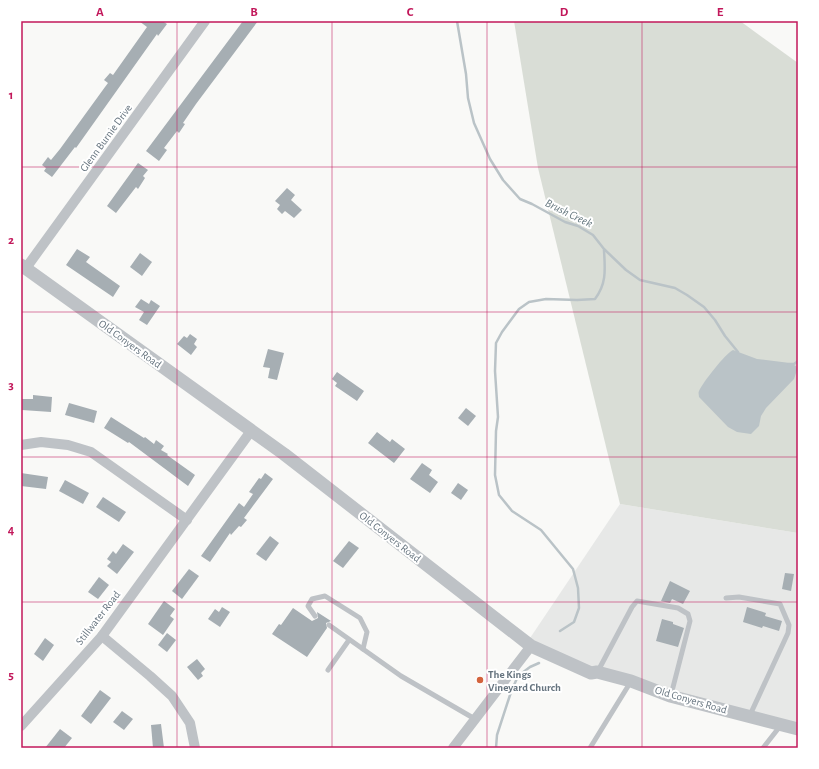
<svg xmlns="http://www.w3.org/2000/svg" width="819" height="769" viewBox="0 0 819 769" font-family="'Alegreya Sans',sans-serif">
  <rect width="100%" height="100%" fill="#f9f9f7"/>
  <path fill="#e7e8e7" d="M 620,504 L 798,533 L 798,731 L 524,647 Z"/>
  <path fill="#d9ddd6" d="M 514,21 L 740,21 L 798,63 L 798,533 L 620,504 L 538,168 Z"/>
  <path fill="#bac3c7" d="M 733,350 L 757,359 L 790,363 L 796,366 L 797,370 L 794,379 L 766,408 L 761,416 L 759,426 L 751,434 L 737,432 L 728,427 L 699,397 C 699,395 698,393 699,391 C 703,382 725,354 733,350 Z"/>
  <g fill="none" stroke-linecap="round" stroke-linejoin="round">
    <g stroke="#bac3c7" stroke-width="2.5">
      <path d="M 457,21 L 466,74 L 468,98 L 474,123 L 490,159 L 503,180 L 520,199 L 532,204 L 565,222 L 578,226 L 593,235 L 604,249 L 626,270 L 640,280 L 675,288 L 687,295 L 704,307 L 715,320 L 725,336 L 738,352"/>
      <path d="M 789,364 L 794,364 L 798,361"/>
      <path d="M 560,631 L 574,622 L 579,608 L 578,588 L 573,569 L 541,530 L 512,511 L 499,495 L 495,475 L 496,431 L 498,417 L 495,371 L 496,343 L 502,332 L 519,309 L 529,302 L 546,299 L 577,300 L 595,299 C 607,283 605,269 604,250"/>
      <path d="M 496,748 L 497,735 L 511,692 L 518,676 L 530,667 L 539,663"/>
    </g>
  </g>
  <g fill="#a6aeb3">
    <path d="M 139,21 L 162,21 L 167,24 L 158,36 L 157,34 L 76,148 L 75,147 L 52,177 L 44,171 L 46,168 L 42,165 L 48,157 L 51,160 L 60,149 L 105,87 L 108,83 L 104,80 L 110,73 L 113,75 L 147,27 Z"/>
    <path d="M 243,21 L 258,21 L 196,104 L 183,123 L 185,124 L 179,133 L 177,131 L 164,148 L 167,150 L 159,161 L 146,151 Z"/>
    <path d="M 138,163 L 148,170 L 143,176 L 145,178 L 138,189 L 136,187 L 116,213 L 107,206 Z"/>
    <path d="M 287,188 L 295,195 L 291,200 L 302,210 L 294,218 L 285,211 L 282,214 L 277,209 L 280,205 L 275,201 Z"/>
    <path d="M 77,249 L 90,257 L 86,262 L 120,286 L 113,297 L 66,265 Z"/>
    <path d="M 140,253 L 152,262 L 142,276 L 130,267 Z"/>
    <path d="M 141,299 L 149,304 L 151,300 L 160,306 L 147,325 L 139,320 L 144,312 L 135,307 Z"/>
    <path d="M 190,334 L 197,339 L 194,344 L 197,347 L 191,355 L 177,344 L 184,336 L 187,338 Z"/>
    <path d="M 268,349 L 284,353 L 277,380 L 268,378 L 270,368 L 263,367 Z"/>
    <path d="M 337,372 L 364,391 L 357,401 L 335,386 L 337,383 L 332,379 Z"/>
    <path d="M 33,395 L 52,397 L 51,412 L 22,410 L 22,399 L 33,399 Z"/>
    <path d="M 69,403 L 97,411 L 94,423 L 65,415 Z"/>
    <path d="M 466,408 L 476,416 L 468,426 L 458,418 Z"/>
    <path d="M 111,417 L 144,438 L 145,437 L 154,444 L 156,440 L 164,446 L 161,450 L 168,454 L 167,455 L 195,475 L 188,486 L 129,442 L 128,443 L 104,428 Z"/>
    <path d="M 377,432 L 390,442 L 392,439 L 405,449 L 394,463 L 368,443 Z"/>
    <path d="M 422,463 L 432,470 L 429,475 L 438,482 L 430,493 L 410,479 Z"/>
    <path d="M 21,473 L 48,477 L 46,489 L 21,486 Z"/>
    <path d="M 265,473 L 273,479 L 244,518 L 247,520 L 241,527 L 239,526 L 231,535 L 230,533 L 210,562 L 201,556 L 239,503 L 244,507 L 253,494 L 249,492 L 259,478 L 261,479 Z"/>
    <path d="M 65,480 L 89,493 L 83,504 L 59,491 Z"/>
    <path d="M 458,483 L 468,490 L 461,500 L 451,493 Z"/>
    <path d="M 103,497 L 126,512 L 119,522 L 96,507 Z"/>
    <path d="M 270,536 L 279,543 L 266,561 L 256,554 Z"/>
    <path d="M 349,541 L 359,548 L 343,568 L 333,561 Z"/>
    <path d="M 123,544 L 134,552 L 117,574 L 107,566 L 111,562 L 107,559 L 113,551 L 116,554 Z"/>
    <path d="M 189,569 L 199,576 L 182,599 L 172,591 Z"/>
    <path d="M 785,573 L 794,574 L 791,591 L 782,589 Z"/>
    <path d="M 99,577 L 109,585 L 98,599 L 88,592 Z"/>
    <path d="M 670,581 L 690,591 L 683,604 L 672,599 L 670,603 L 661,601 Z"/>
    <path d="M 164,601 L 175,609 L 170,616 L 174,619 L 163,635 L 148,624 Z"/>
    <path d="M 222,607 L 230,612 L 220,627 L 208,619 L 215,609 L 219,612 Z"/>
    <path d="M 747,607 L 766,613 L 765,616 L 782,621 L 779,631 L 763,626 L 762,628 L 743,622 Z"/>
    <path d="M 293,608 L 312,621 L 318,618 L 317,612 L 331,621 L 326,623 L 327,628 L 307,657 L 272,634 L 279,624 L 281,625 Z"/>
    <path d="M 662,619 L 673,622 L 673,624 L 684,628 L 678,647 L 656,641 Z"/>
    <path d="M 167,633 L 176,640 L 167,652 L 158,645 Z"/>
    <path d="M 45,638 L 54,645 L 43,661 L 34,654 Z"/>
    <path d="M 197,659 L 205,669 L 201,673 L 203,676 L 198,680 L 187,667 Z"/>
    <path d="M 100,690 L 111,698 L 91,724 L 81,716 Z"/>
    <path d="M 122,711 L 133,719 L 124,730 L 113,722 Z"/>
    <path d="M 161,724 L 164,748 L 153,748 L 151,725 Z"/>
    <path d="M 60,729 L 72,738 L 64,748 L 45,748 Z"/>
  </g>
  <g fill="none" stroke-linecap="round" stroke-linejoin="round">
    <g stroke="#bec2c6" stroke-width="5">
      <path d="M 726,598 L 739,597 L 780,604 L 789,625 L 788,633 L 750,715"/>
      <path d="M 315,616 L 308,606 L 312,599 L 325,596 L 360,618 L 367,632 L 363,649"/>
      <path d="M 329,625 L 401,676 L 475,719"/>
      <path d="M 328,670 L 349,640"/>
      <path d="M 598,671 L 632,607 L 637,601 L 678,608 L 688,614 L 690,621 L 671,695"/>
      <path d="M 590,748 L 630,683"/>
      <path d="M 763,748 L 781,725"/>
    </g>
    <g stroke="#bec2c6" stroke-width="10">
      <path d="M 26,268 L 205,21"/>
      <path d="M 21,445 L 41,442 L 68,445 L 91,452 L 187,520"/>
      <path d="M 102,636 L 150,676 L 172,696 L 190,723 L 195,748"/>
      <path d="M 21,726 L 102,636 L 251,431"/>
      <path d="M 453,748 L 531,646"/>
    </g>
    <path stroke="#bec2c6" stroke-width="13" d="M 21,265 L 284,454 L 531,646 L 591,673 L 597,672 L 631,681 L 670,696 L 798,729"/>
  </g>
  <path fill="none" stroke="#c2185b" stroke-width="1" stroke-opacity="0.55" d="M 177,21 L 177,748M 332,21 L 332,748M 487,21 L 487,748M 642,21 L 642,748M 21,167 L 798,167M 21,312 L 798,312M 21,457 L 798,457M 21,602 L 798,602"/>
  <circle fill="#d3633d" stroke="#fff" stroke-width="1.5" cx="480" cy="680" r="4"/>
  <g text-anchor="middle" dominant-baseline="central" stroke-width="4" stroke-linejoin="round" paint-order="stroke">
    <g font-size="11" fill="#66747f" stroke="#fff">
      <text transform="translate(106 138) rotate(-54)">Glenn Burnie Drive</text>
      <text transform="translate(130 344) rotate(36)">Old Conyers Road</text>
      <text transform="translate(390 537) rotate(38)">Old Conyers Road</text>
      <text transform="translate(98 618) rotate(-52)">Stillwater Road</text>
      <text transform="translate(691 700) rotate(16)">Old Conyers Road</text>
    </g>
    <g font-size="11" font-weight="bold" fill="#66747f" stroke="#fff" text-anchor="start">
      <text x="488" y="674">The Kings<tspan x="488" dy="13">Vineyard Church</tspan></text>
    </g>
    <g font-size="12" font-style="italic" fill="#677980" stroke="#fff">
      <text transform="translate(569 213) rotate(26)">Brush Creek</text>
    </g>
  </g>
  <rect width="819" height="769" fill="none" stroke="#ffffff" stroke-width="44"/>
  <rect x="22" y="22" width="775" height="725" fill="none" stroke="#c2185b" stroke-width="1.5"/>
  <g font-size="13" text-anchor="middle" font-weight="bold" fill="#c2185b">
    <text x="100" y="16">A</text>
    <text x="254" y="16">B</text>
    <text x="410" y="16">C</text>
    <text x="564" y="16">D</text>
    <text x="720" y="16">E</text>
    <text x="11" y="99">1</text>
    <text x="11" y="244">2</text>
    <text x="11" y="389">3</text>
    <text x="11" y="534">4</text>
    <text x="11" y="679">5</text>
  </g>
</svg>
